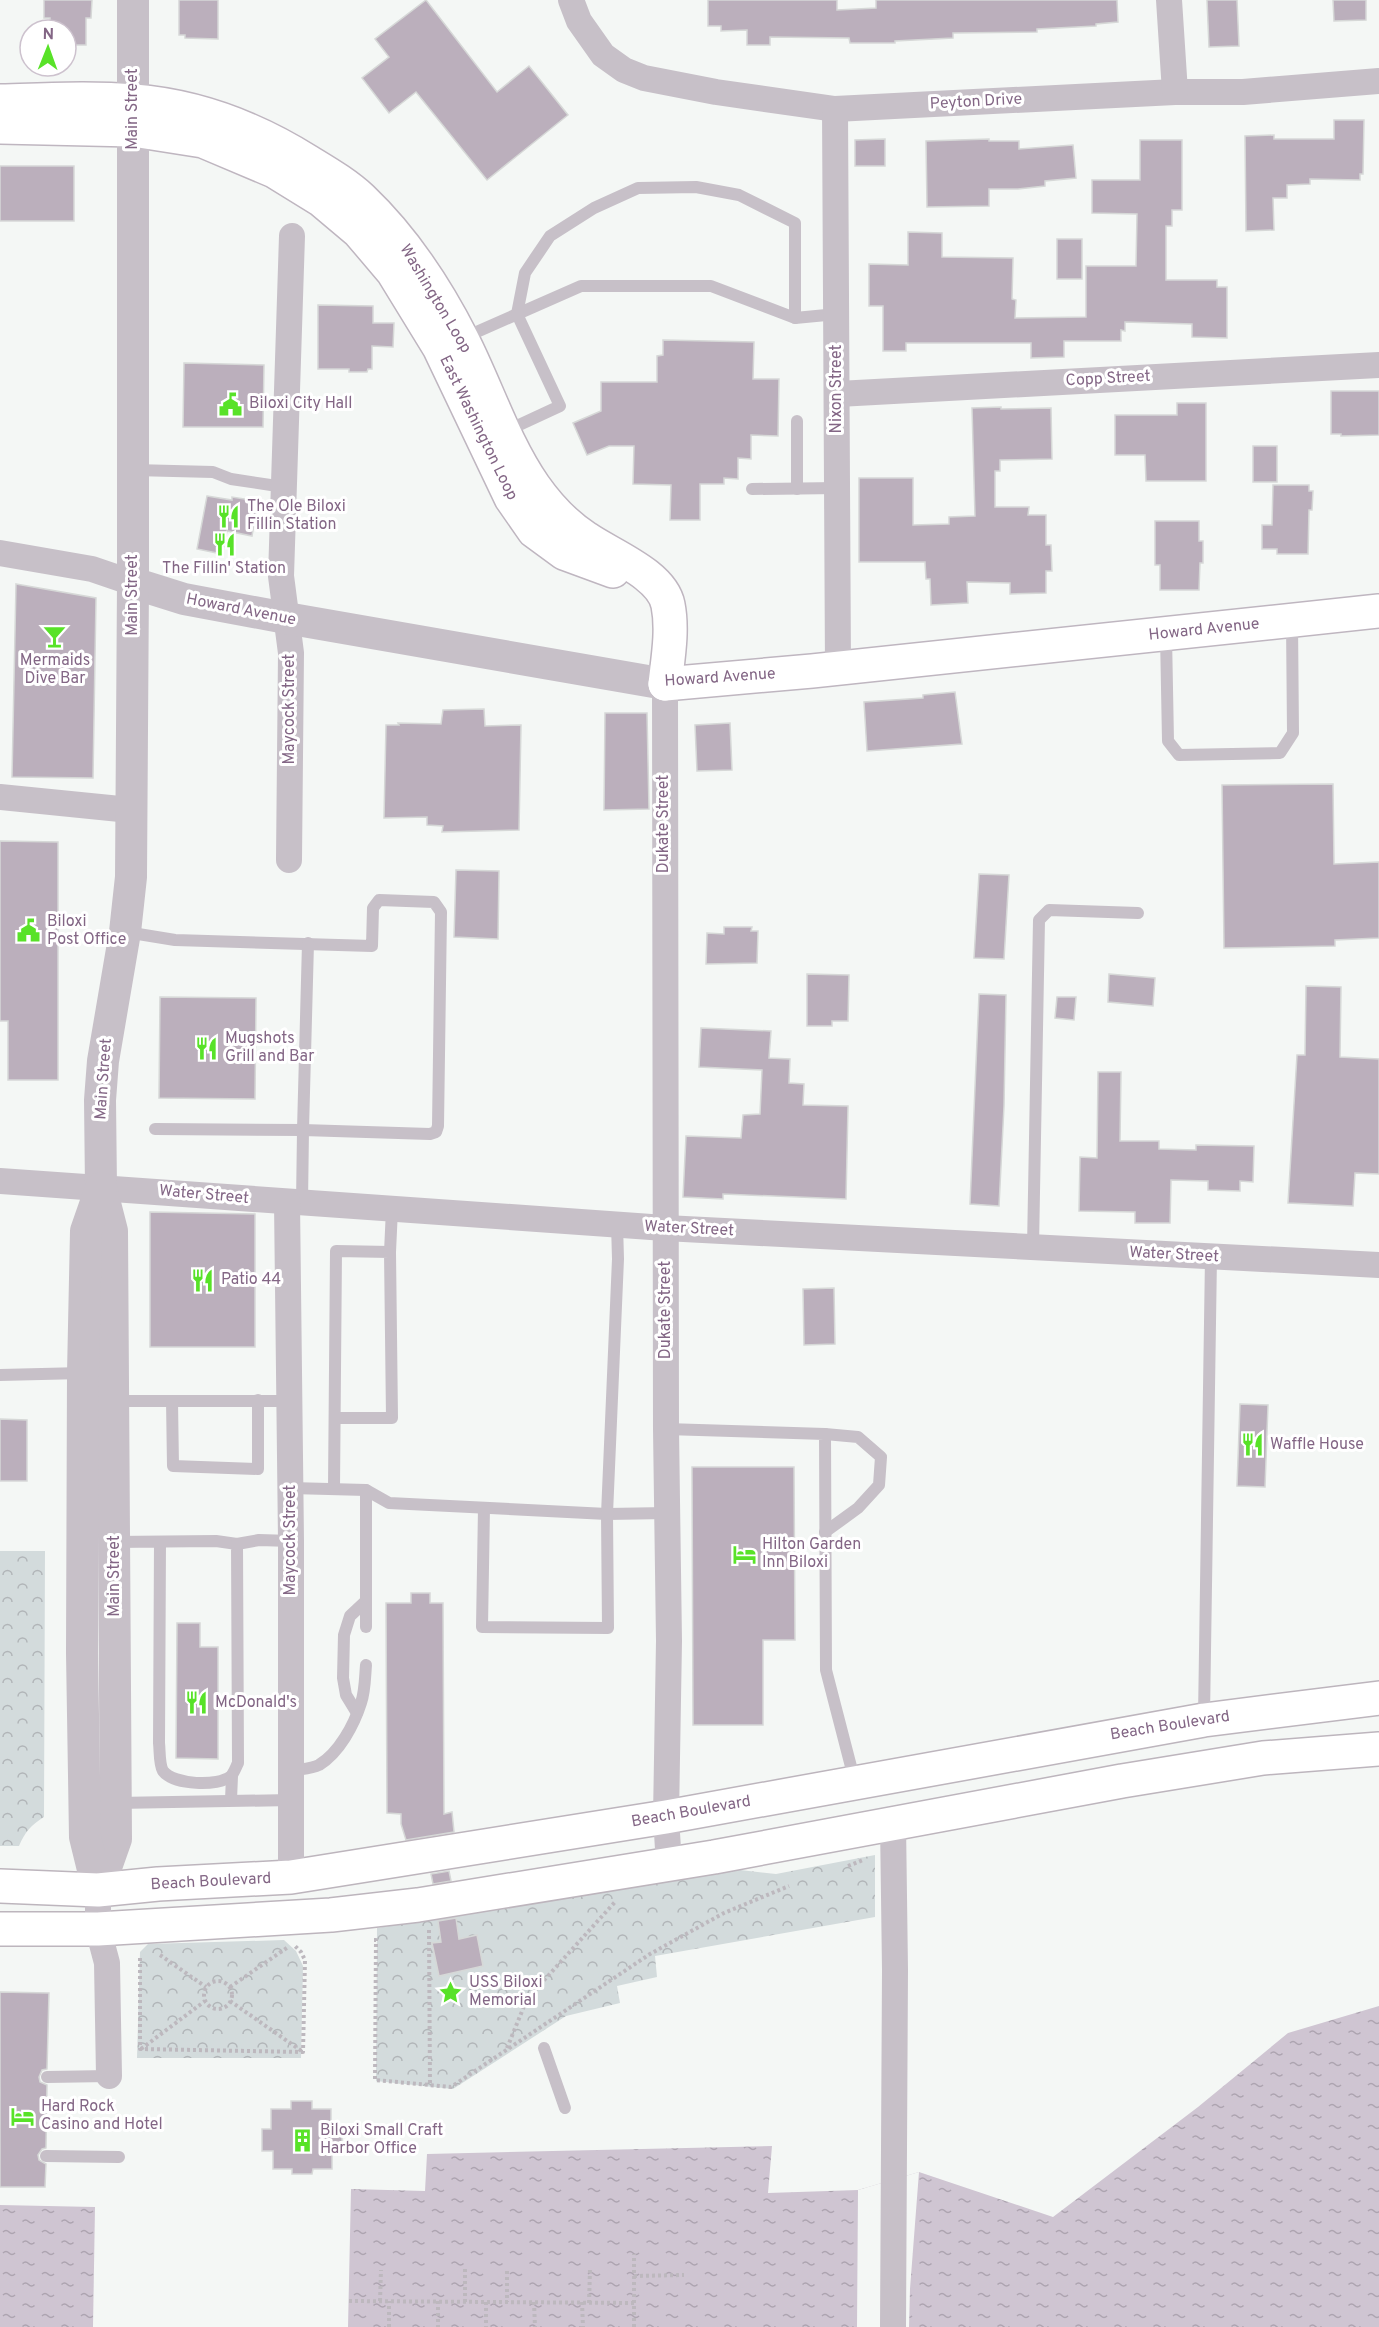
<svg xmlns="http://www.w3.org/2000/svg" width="1379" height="2327" viewBox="0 0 1379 2327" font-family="Overpass,sans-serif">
  <defs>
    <pattern id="forest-crowns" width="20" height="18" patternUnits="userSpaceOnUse" patternTransform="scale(1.5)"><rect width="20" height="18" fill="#d3dbdc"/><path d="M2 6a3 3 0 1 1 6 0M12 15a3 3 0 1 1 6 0" fill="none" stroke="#b1b5b8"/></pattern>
    <pattern id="water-ripples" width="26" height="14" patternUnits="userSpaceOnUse" patternTransform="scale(1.5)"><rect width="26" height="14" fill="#cfc5d2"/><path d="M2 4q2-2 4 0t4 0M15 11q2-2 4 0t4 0" fill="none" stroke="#ada4b0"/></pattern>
  </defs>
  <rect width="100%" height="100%" fill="#f4f7f5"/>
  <g fill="url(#forest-crowns)">
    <path d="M 0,1551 L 45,1551 L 44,1817 C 31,1825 25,1832 19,1846 L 0,1846 Z"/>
    <path d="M 875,1855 L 875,1917 L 655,1956 L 657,1977 L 617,1986 L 620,2003 L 566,2016 L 453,2089 L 376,2081 L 377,1928 L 723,1868 L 776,1874 Z"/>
    <path d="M 284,1940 L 296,1951 L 303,1966 L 301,2058 L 137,2058 L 140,1952 L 148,1944 Z"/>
  </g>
  <g fill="url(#water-ripples)">
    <path d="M 1379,2006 L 1379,2327 L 348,2327 L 351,2189 L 425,2191 L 427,2154 L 772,2146 L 768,2193 L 858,2190 L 919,2172 L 1053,2217 L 1198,2107 L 1288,2033 Z"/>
    <path d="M 0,2205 L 95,2207 L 93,2327 L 0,2327 Z"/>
  </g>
  <path fill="#f4f7f5" d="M 919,2172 L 910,2289 L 909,2327 L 857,2327 L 858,2190 Z"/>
  <g fill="#bbafbc" stroke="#d6d8d7" stroke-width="1.5">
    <path d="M 44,0 L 92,0 L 91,18 L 86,18 L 86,45 L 66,45 L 66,30 L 50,30 L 50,18 L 44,18 Z"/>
    <path d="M 179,0 L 218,0 L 218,39 L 185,38 L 185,35 L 179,35 Z"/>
    <path d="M 426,0 L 497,92 L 529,66 L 568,115 L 487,180 L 416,92 L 389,113 L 362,78 L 389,57 L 375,39 Z"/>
    <path d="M 708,0 L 837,0 L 837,10 L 876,8 L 876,0 L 1117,0 L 1118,22 L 1096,24 L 1096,26 L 1037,29 L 1037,32 L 953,33 L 953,38 L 895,41 L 895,43 L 850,43 L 849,38 L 770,37 L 770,45 L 747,45 L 747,30 L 721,31 L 721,26 L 708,26 Z"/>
    <path d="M 1207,0 L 1237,0 L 1239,46 L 1209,47 Z"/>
    <path d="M 1333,0 L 1366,0 L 1366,20 L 1334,21 Z"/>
    <path d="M 1334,120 L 1364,120 L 1363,174 L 1360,174 L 1360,180 L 1310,179 L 1310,184 L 1287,185 L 1287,198 L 1273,198 L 1274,230 L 1246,231 L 1245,136 L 1274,135 L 1274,139 L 1334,139 Z"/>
    <path d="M 885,139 L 885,166 L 855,166 L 855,140 Z"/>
    <path d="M 989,139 L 989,141 L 1019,141 L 1019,149 L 1073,145 L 1076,178 L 1045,181 L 1045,186 L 1018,189 L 989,189 L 989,206 L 927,207 L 926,141 Z"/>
    <path d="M 1140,140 L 1182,140 L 1182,210 L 1172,210 L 1172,226 L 1166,226 L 1166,280 L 1217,280 L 1217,287 L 1227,287 L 1227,338 L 1192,337 L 1192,324 L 1125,322 L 1125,331 L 1121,330 L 1121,341 L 1064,341 L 1064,357 L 1031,358 L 1031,343 L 906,343 L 906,351 L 883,351 L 883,306 L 869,306 L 869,264 L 908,265 L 908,232 L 942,233 L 942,257 L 1013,258 L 1012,299 L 1016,300 L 1015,318 L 1086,317 L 1086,266 L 1136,266 L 1137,214 L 1092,213 L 1092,180 L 1140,180 Z"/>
    <rect x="0" y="166" width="74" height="55"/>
    <rect x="1057" y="239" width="25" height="40"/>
    <path d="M 318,305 L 373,306 L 373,323 L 394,323 L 393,347 L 372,346 L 372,369 L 368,369 L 367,372 L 349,372 L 349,369 L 318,369 Z"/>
    <path d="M 663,340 L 754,342 L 753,379 L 779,379 L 778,436 L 751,435 L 751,459 L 738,458 L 738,479 L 724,478 L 724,484 L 700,484 L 700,520 L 670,520 L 671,485 L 633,484 L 634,446 L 609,446 L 587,455 L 573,423 L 601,411 L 601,382 L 657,382 L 657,356 L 663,355 Z"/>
    <path d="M 184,363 L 264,365 L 263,427 L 183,427 Z"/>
    <path d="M 1331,391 L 1379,391 L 1379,435 L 1341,436 L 1341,434 L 1331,434 Z"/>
    <path d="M 1177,403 L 1206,403 L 1206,481 L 1146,481 L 1145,455 L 1115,455 L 1115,415 L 1177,415 Z"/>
    <path d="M 1001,407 L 1001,409 L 1051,408 L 1052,459 L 1000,460 L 1000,471 L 995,471 L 995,507 L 1029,507 L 1028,515 L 1046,515 L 1046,545 L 1051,545 L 1052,571 L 1046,571 L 1046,593 L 1010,594 L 1010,583 L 967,582 L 968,603 L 931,605 L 930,579 L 926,579 L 925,562 L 859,562 L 859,478 L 913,478 L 913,525 L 949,524 L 949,517 L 975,516 L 972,408 Z"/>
    <rect x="1253" y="446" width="24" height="36"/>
    <path d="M 1273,485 L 1309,485 L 1309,491 L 1313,491 L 1312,510 L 1309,510 L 1308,554 L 1277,554 L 1277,549 L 1262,549 L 1262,525 L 1272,525 Z"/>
    <path d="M 207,496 L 232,500 L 232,497 L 258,501 L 252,536 L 227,531 L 222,554 L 197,549 Z"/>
    <path d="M 1155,521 L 1199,521 L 1199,541 L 1203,541 L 1203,563 L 1200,563 L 1199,590 L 1160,590 L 1160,565 L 1155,565 Z"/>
    <path d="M 16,584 L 96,598 L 93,778 L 12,777 Z"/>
    <path d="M 955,692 L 962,744 L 867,751 L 864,702 L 923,698 L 923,695 Z"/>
    <path d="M 484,709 L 485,726 L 521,725 L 519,830 L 442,832 L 443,826 L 427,825 L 427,817 L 384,818 L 386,725 L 399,725 L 398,723 L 441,724 L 443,710 Z"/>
    <path d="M 605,713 L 647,713 L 649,809 L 604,810 Z"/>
    <path d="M 730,723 L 732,770 L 697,771 L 695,725 Z"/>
    <path d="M 1333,784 L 1334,864 L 1379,862 L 1379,938 L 1335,940 L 1335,946 L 1224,948 L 1222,785 Z"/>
    <path d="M 0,841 L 58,842 L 58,1080 L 8,1080 L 8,1021 L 0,1021 Z"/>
    <path d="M 456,870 L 499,871 L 498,939 L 454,937 Z"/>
    <path d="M 979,874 L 1009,875 L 1004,959 L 974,958 Z"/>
    <path d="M 724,927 L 752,927 L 751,931 L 758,931 L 757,963 L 706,964 L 707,933 L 724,934 Z"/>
    <path d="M 807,974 L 849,975 L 848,1021 L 832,1021 L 832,1026 L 807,1026 Z"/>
    <path d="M 1109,974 L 1155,978 L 1153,1006 L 1108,1002 Z"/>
    <path d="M 1306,986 L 1341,987 L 1340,1057 L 1379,1059 L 1379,1174 L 1355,1173 L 1353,1206 L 1288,1203 L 1297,1055 L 1305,1055 Z"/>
    <path d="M 979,994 L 1006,995 L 1004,1106 L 999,1206 L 970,1204 Z"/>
    <path d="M 160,997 L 256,998 L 255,1099 L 159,1098 Z"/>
    <path d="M 1057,997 L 1076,997 L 1074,1020 L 1055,1018 Z"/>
    <path d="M 701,1028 L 771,1031 L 769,1058 L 790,1059 L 789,1083 L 804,1084 L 803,1105 L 848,1106 L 846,1199 L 723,1194 L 723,1199 L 683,1197 L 686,1136 L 741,1138 L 743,1115 L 760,1114 L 762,1070 L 699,1067 Z"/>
    <path d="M 1098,1072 L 1121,1072 L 1120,1141 L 1159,1141 L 1159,1149 L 1196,1150 L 1196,1145 L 1254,1146 L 1253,1182 L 1240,1181 L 1240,1191 L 1208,1190 L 1208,1181 L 1171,1180 L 1170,1223 L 1135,1223 L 1135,1212 L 1079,1211 L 1080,1157 L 1097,1158 Z"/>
    <path d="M 150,1212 L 255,1214 L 255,1347 L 150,1347 Z"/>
    <path d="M 834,1288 L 835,1344 L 804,1345 L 803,1289 Z"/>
    <path d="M 1240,1404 L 1268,1405 L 1265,1487 L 1237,1486 Z"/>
    <path d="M 0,1419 L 27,1420 L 27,1481 L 0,1481 Z"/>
    <path d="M 692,1467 L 794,1467 L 795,1640 L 763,1640 L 763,1725 L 693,1725 Z"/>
    <path d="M 411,1593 L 430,1593 L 430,1603 L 443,1603 L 444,1814 L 452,1812 L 454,1832 L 406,1840 L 401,1824 L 401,1814 L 387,1813 L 386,1603 L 411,1603 Z"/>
    <path d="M 177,1623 L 200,1623 L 200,1647 L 218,1647 L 218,1759 L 176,1758 Z"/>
    <path d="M 449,1871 L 451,1881 L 433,1884 L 431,1874 Z"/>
    <path d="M 456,1918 L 459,1939 L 477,1935 L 483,1966 L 439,1976 L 432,1943 L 441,1942 L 438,1921 Z"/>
    <path d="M 0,1992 L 49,1993 L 47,2069 L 42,2070 L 39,2077 L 40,2082 L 47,2085 L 46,2148 L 42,2149 L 38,2155 L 39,2160 L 46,2164 L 45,2187 L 0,2187 Z"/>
    <path d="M 291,2101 L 312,2101 L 312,2109 L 331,2109 L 331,2130 L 342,2130 L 342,2151 L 332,2150 L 332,2169 L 313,2169 L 312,2174 L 292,2174 L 292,2169 L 273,2169 L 273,2151 L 262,2151 L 262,2129 L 271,2129 L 271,2109 L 291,2109 Z"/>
  </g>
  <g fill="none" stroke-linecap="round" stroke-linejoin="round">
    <defs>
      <g id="secondary">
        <path d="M 0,101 C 44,100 90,97 134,101 C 198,106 255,128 309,162 C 327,173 346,184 362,199 C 403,238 436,288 462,339 C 486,386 504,443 534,486 C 548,506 566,525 586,538 C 610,555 662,574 668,605 C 673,630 668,658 665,684"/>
        <path d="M 0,127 L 133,130 L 203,141 L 274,171 L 321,200 L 359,232 L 393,272 L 439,347 L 511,498 L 534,531 L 564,553 L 613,571"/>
        <path d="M 665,684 L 812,671 L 1379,611"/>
      </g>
      <g id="primary">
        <path d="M 0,1886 L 98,1890 L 158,1884 L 291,1877 L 666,1817 L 1204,1720 L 1379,1698"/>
        <path d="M 0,1929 L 98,1929 L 331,1915 L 418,1905 L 714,1857 L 1122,1781 L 1263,1758 L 1379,1749"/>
      </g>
    </defs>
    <use href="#secondary" stroke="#bfb6c0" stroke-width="36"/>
    <use href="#primary" stroke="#bdb5bd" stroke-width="36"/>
    <g stroke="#bdb8be" stroke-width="4" stroke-dasharray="3 3" stroke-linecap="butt">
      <path d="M 848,1866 L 863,1860"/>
      <path d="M 429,1930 L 430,2085"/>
      <path d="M 374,1940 L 376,1940 L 375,2080 L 451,2087 L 650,1954 L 724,1913 L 789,1886"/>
      <path d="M 160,1955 L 206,1987"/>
      <path d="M 140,1958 L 140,2049 L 303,2052 L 305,1960 L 301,1952 L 294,1945"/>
      <circle cx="218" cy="1995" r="14"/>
      <path d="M 230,1987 L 288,1947"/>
      <path d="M 230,2001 L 303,2052"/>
      <path d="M 507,2048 L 527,1999 L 615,1902"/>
      <path d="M 141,2049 L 205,2001"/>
      <path d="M 507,2271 L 507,2302"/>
      <path d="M 634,2276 L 684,2275"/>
      <path d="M 349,2301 L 634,2303 L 634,2327"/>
      <path d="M 380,2301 L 381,2270"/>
      <path d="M 438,2301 L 438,2327"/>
      <path d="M 465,2302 L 465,2267"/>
      <path d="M 486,2302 L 486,2327"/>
      <path d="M 534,2302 L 535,2327"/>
      <path d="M 582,2302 L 583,2327"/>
      <path d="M 589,2303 L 590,2270"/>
      <path d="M 634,2303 L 634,2254"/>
      <path d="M 389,2327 L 389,2301"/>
    </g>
    <g stroke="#c7c0c8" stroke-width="12">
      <path d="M 463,338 L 581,286 L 711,286 L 795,318 L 837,314"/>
      <path d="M 504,432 L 560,406 L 517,314 L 525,273 L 550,236 L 594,208 L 638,188 L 696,187 L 739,195 L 795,223 L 795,318"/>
      <path d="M 134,470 L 213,472 L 231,479 L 284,487"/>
      <path d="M 752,489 L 838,488"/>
      <path d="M 797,489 L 797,421"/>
      <path d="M 1166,635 L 1168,741 L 1179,755 L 1280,753 L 1293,733 L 1292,622"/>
      <path d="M 126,932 L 175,940 L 372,946 L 373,908 L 379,900 L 434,902 L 441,912 L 438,1126 L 436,1132 L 430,1134 L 303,1130 L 302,1203"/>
      <path d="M 155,1129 L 303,1130 L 308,943"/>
      <path d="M 1033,1247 L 1039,920 L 1049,910 L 1138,913"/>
      <path d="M 390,1252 L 392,1209"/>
      <path d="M 0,1375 L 83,1373"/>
      <path d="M 114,1401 L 289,1401"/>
      <path d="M 172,1401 L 173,1466 L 258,1469 L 258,1400"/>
      <path d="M 666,1429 L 825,1434 L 826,1670 L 855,1782"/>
      <path d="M 825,1434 L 858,1437 L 881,1457 L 879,1485 L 858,1508 L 825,1532"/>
      <path d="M 291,1488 L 366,1490 L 389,1503 L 607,1514 L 667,1513"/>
      <path d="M 334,1488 L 336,1251 L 390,1252 L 392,1418 L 335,1418"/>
      <path d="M 484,1508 L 482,1627 L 608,1628 L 607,1514 L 618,1259 L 617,1224"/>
      <path d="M 114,1542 L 216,1541 L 237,1544 L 238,1763 C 236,1767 234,1773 231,1776 C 218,1787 174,1785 163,1771 C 159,1764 160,1751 159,1743 L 160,1542"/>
      <path d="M 237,1544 L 259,1540 L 291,1541"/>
      <path d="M 366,1627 L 366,1490"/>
      <path d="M 357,1713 L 346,1695 L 343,1678 L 344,1635 L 350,1616 L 366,1601"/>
      <path d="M 1204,1717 L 1211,1257"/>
      <path d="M 291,1771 C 300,1769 311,1769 319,1765 C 339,1753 354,1725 361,1703 C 365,1692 365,1677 366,1665"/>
      <path d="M 231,1800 L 232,1776"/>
      <path d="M 117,1803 L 291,1800"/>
      <path d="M 544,2048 L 565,2108"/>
      <path d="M 47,2077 L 109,2076"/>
      <path d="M 46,2156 L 119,2157"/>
    </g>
    <g stroke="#c7c0c8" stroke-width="26">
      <path d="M 571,0 L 579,21 L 603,55 L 624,70 L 644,78 L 716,92 L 835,109 L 1175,92 L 1243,92 L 1379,81"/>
      <path d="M 1169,0 L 1175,92"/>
      <path d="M 835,109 L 838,669"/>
      <path d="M 838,394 L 1379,365"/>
      <path d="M 0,553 L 92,569 L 133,583"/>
      <path d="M 665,684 L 666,1429 L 669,1641 L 666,1817 L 669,1865"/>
      <path d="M 0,797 L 130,810"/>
      <path d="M 289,860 L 291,653 L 281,576 L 292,236"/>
      <path d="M 0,1181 L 665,1228 L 1379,1265"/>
      <path d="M 287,1202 L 291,1541 L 291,1877"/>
      <path d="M 893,1823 L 895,1970 L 893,2327"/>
      <path d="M 98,1890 L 98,1929 L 107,1963 L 109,2076"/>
    </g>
    <g stroke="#c7c0c8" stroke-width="32">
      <path d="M 133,583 L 184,599 L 286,618 L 665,684"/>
      <path d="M 98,1890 L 116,1839 L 112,1231 L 101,1188 L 100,1100 L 103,1061 L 125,932 L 131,877 L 133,583 L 133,0"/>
      <path d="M 98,1890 L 85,1837 L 82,1653 L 83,1373 L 86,1231 L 101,1188"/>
    </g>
    <use href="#secondary" stroke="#fff" stroke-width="33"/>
    <use href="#primary" stroke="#fff" stroke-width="33"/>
  </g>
  <defs>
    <symbol id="civic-bare" viewBox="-9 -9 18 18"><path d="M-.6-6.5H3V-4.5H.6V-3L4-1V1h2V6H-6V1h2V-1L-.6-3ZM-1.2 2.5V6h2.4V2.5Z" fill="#58e228" stroke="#fff" stroke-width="2.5" paint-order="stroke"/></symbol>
    <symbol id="restaurant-bare" viewBox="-9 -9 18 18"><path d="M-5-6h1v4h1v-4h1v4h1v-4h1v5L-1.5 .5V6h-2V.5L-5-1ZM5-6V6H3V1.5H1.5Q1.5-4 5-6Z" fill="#58e228" stroke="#fff" stroke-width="2.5" paint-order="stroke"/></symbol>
    <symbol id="bar-bare" viewBox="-9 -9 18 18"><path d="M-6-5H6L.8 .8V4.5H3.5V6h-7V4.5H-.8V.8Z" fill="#58e228" stroke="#fff" stroke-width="2.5" paint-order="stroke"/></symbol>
    <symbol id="hotel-bare" viewBox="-9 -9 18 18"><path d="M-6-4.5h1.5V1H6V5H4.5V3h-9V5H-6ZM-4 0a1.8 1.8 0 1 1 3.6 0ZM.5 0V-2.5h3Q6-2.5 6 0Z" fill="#58e228" stroke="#fff" stroke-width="2.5" paint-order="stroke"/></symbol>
    <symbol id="sight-bare" viewBox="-9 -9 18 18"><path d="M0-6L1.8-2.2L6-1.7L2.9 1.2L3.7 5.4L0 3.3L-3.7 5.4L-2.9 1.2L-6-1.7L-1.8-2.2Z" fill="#58e228" stroke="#fff" stroke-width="2.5" paint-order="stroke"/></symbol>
    <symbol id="building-bare" viewBox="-9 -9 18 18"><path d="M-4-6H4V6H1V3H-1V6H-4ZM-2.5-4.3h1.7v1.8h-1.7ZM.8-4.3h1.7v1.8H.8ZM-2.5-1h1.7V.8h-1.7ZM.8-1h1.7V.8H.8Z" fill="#58e228" stroke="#fff" stroke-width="2.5" paint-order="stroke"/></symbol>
  </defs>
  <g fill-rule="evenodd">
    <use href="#civic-bare" x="214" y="388" width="33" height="33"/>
    <use href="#restaurant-bare" x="212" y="500" width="33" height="33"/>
    <use href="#restaurant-bare" x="208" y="528" width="33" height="33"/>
    <use href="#bar-bare" x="38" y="620" width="33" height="33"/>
    <use href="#civic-bare" x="12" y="914" width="33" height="33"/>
    <use href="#restaurant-bare" x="190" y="1032" width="33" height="33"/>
    <use href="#restaurant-bare" x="186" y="1264" width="33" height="33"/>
    <use href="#restaurant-bare" x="1236" y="1428" width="33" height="33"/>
    <use href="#hotel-bare" x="728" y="1538" width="33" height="33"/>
    <use href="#restaurant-bare" x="180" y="1686" width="33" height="33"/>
    <use href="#sight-bare" x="434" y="1976" width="33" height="33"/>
    <use href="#hotel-bare" x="6" y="2100" width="33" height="33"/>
    <use href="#building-bare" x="286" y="2124" width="33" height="33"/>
  </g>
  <g text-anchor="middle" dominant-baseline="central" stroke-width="6" stroke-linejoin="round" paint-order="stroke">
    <g font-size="16" fill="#836685" stroke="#fff">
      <text transform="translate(976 102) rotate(-3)">Peyton Drive</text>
      <text transform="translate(133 109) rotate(-90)">Main Street</text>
      <text transform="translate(435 299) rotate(59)">Washington Loop</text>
      <text transform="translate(1108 379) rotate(-3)">Copp Street</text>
      <text transform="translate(837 389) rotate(-90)">Nixon Street</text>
      <text transform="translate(478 428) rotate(64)">East Washington Loop</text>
      <text transform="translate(133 595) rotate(-90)">Main Street</text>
      <text transform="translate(241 610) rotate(11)">Howard Avenue</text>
      <text transform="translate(1204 630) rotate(-6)">Howard Avenue</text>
      <text transform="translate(720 678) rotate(-4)">Howard Avenue</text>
      <text transform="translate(290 709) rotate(-90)">Maycock Street</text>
      <text transform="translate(664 824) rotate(-90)">Dukate Street</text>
      <text transform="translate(104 1079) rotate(-86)">Main Street</text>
      <text transform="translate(204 1195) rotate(5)">Water Street</text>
      <text transform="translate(689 1229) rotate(3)">Water Street</text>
      <text transform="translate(1174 1255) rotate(3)">Water Street</text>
      <text transform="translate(666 1310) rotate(-90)">Dukate Street</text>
      <text transform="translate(291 1540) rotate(-90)">Maycock Street</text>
      <text transform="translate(115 1576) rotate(-90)">Main Street</text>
      <text transform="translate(1170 1726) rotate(-9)">Beach Boulevard</text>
      <text transform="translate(691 1812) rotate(-10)">Beach Boulevard</text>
      <text transform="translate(211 1882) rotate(-3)">Beach Boulevard</text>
    </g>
    <g font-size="16" fill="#836685" stroke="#fff" text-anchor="start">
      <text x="249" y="404">Biloxi City Hall</text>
      <text x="247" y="507">The Ole Biloxi<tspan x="247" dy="18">Fillin Station</tspan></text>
      <text x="224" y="569" text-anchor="middle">The Fillin' Station</text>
      <text x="55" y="661" text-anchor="middle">Mermaids<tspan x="55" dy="18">Dive Bar</tspan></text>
      <text x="47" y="922">Biloxi<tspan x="47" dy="18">Post Office</tspan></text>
      <text x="225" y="1039">Mugshots<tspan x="225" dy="18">Grill and Bar</tspan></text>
      <text x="221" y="1280">Patio 44</text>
      <text x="1270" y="1445">Waffle House</text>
      <text x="762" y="1545">Hilton Garden<tspan x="762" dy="18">Inn Biloxi</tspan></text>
      <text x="215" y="1703">McDonald's</text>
      <text x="469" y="1983">USS Biloxi<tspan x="469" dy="18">Memorial</tspan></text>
      <text x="41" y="2107">Hard Rock<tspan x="41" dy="18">Casino and Hotel</tspan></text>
      <text x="320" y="2131">Biloxi Small Craft<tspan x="320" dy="18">Harbor Office</tspan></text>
    </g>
  </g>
  <g transform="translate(48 48) rotate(1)"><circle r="28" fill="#ffffff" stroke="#cdc2ce" stroke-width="1.5"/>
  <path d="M0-4.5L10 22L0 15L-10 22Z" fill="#58e228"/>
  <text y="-9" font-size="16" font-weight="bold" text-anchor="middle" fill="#836685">N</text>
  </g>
</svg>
